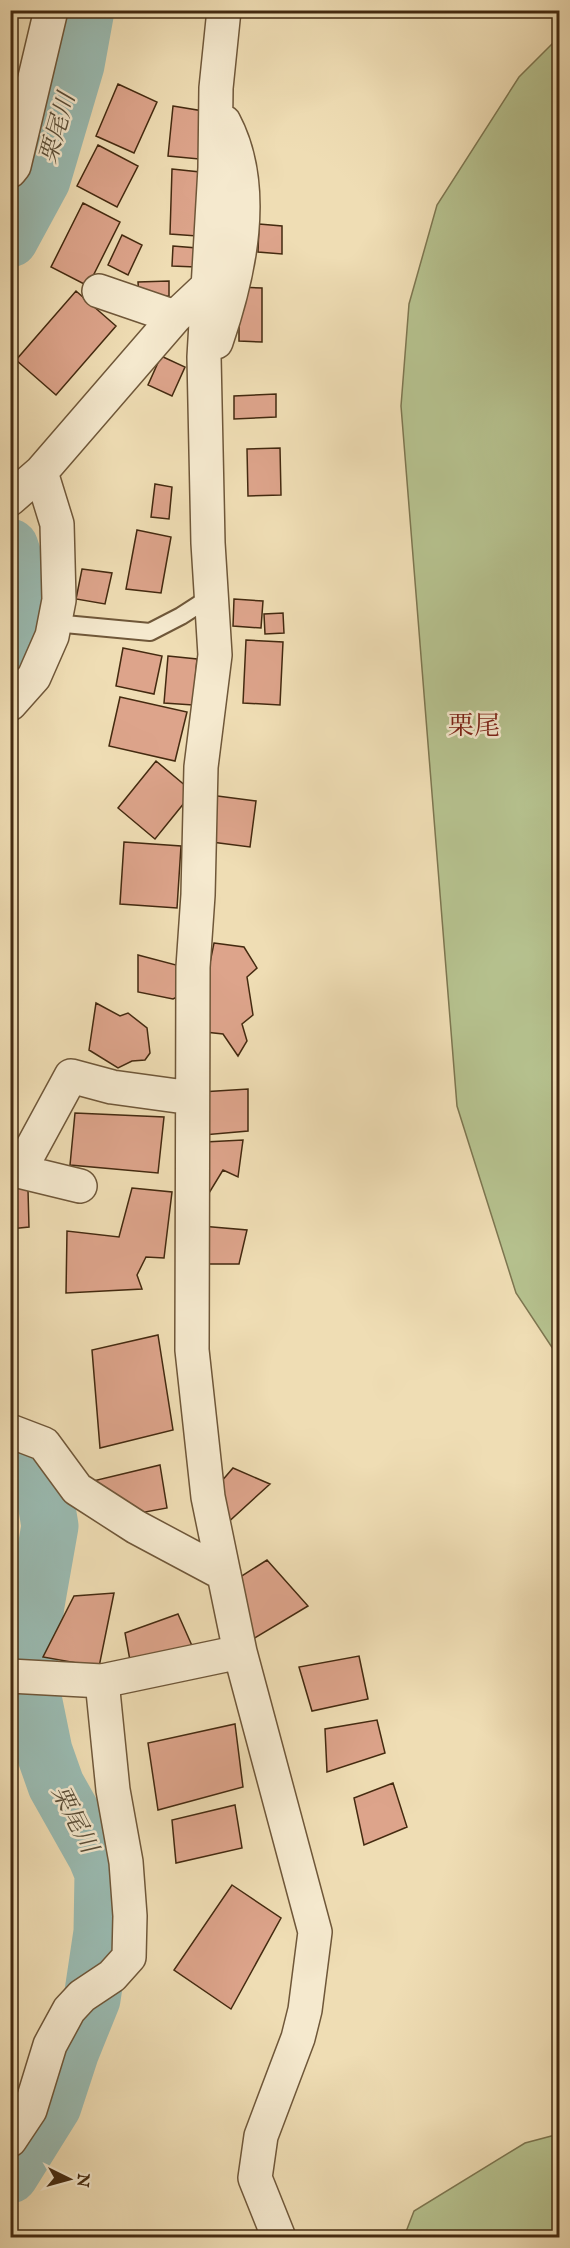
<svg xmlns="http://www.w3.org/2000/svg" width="570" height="2248" font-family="'IM FELL English','Noto Serif JP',serif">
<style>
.green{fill:#b6c28f;stroke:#7d7650;stroke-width:1.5}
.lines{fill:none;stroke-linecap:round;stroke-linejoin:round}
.river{stroke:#9abbb2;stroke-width:57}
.building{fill:#dda48b;stroke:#442a10;stroke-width:1.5}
.lane-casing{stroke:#6f5739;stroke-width:20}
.street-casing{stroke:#6f5739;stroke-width:36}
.lane{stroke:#f5e9ce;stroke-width:16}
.street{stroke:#f5e9ce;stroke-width:33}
.labels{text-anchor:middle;stroke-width:5;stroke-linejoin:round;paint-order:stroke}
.water-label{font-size:24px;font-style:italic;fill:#5a4e38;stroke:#f5e9ce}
.quarter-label{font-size:26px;fill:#7a1f14;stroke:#f5e9ce}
</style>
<rect width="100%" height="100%" fill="#efddb4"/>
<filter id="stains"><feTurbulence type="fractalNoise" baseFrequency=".00333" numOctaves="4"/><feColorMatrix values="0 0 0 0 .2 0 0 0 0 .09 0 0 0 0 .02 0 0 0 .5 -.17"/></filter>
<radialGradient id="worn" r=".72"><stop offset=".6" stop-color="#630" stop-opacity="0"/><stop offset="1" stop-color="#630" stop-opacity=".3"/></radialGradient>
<path class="green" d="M559,37V1358L516,1293L457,1106L401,406L409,304L437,205L519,77Z
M559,2134V2237H404L414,2211L525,2143Z"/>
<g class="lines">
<path class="river" d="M10,239L42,180L76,65L86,10
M10,547L24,589L21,631L10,652
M10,1463L30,1472L43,1485L50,1526L36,1605L29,1662L34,1702L44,1751L56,1785L96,1856L103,1873L102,1932L92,1999L71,2051L53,2106L10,2175"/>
</g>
<path class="building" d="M118,84L157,102L134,153L96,136Z
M173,106L203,111L199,159L168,156Z
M98,145L138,166L117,207L77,186Z
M172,169L200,172L197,236L170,234Z
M83,203L120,222L88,286L51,267Z
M259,224L282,226V254L258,252Z
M122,235L142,245L128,275L108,265Z
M173,246L197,248L196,267L172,266Z
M169,281V296L139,297L138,282Z
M239,287L262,288V342L239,341Z
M76,291L116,326L56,395L16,360Z
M161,356L185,367L172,396L148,385Z
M276,394V417L234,419V396Z
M280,448L281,495L248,496L247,449Z
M155,484L172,487L169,519L151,517Z
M137,530L171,537L161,593L126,589Z
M82,569L112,573L105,604L76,599Z
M234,599L263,601L261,628L233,626Z
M283,613L284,633L265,634L264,614Z
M246,640L283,642L280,705L243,703Z
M123,648L162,656L154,694L116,686Z
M168,656L197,659L193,705L164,703Z
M120,697L187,712L175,761L109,746Z
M156,761L193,792L155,839L118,808Z
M202,794L256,801L250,847L196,840Z
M124,842L181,846L177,908L120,904Z
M214,943L244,947L257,968L247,977L253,1015L242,1024L247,1041L238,1056L223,1034L196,1031Z
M138,955L180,966L187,992L173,999L138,992Z
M96,1003L120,1016L128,1013L147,1028L150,1053L145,1060L132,1061L118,1068L89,1050Z
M248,1089V1131L192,1136L201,1092Z
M75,1113L164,1117L158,1173L70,1165Z
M243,1140L238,1177L223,1170L203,1203L205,1142Z
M10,1183L28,1190L29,1227L10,1229Z
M132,1188L172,1192L164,1258L146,1257L137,1275L142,1289L66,1293L67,1231L119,1237Z
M201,1226L247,1230L239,1264H200Z
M158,1335L173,1430L100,1448L92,1350Z
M160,1465L167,1508L102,1520L93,1481Z
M233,1468L270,1484L224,1526L208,1497Z
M267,1560L308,1606L253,1639L226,1586Z
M114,1593L99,1667L43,1657L74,1596Z
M178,1614L193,1648L131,1666L125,1633Z
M359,1656L368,1699L312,1711L299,1667Z
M377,1720L385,1753L327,1772L325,1729Z
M235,1724L243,1787L158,1810L148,1743Z
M393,1783L407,1827L364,1845L354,1798Z
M235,1805L242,1848L176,1863L172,1820Z
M232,1885L281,1918L231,2009L174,1970Z"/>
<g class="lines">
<defs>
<path id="lane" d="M54,623L150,632L181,616L212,596"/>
<path id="street" d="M224,10L216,88L215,168L204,357L208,543L215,655L201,767L198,895L193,967L192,1350L208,1497L240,1652L315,1932L305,2010L298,2038L261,2136L255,2178L279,2238
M10,171L14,166L51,10
M99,291L175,317
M216,342C239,275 259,188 224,122
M10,499L41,472L175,317L208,286
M10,704L34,677L52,636L59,600L57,524L41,472
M10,1169L80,1186
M20,1170L71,1076L112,1087L192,1098
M10,1431L44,1444L77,1489L136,1527L224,1574
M10,1676L102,1681L240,1652
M10,2140L30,2110L50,2045L69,2010L82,1996L112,1976L129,1957L130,1916L126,1862L113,1790L102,1681"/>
</defs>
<use href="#lane" class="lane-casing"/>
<use href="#street" class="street-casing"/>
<use href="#lane" class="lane"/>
<use href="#street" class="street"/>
</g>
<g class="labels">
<g class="water-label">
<text transform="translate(57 128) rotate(-74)" y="8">栗尾川</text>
<text transform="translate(75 1819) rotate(63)" y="8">栗尾川</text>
</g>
<g class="quarter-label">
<text x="474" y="734">栗尾</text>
</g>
</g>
<rect width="570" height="2248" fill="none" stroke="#efddb4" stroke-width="36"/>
<rect x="12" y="12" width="546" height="2224" fill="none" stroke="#442a10" stroke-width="3"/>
<rect x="18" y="18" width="534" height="2212" fill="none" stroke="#442a10" stroke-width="1.5"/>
<g transform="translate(69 2179) rotate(95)" stroke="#f5e9ce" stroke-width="4.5" paint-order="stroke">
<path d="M0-4.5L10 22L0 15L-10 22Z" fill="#442a10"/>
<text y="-9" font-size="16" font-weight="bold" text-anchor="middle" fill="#442a10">N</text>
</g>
<rect width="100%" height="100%" filter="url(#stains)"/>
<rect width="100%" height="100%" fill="url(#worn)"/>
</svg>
